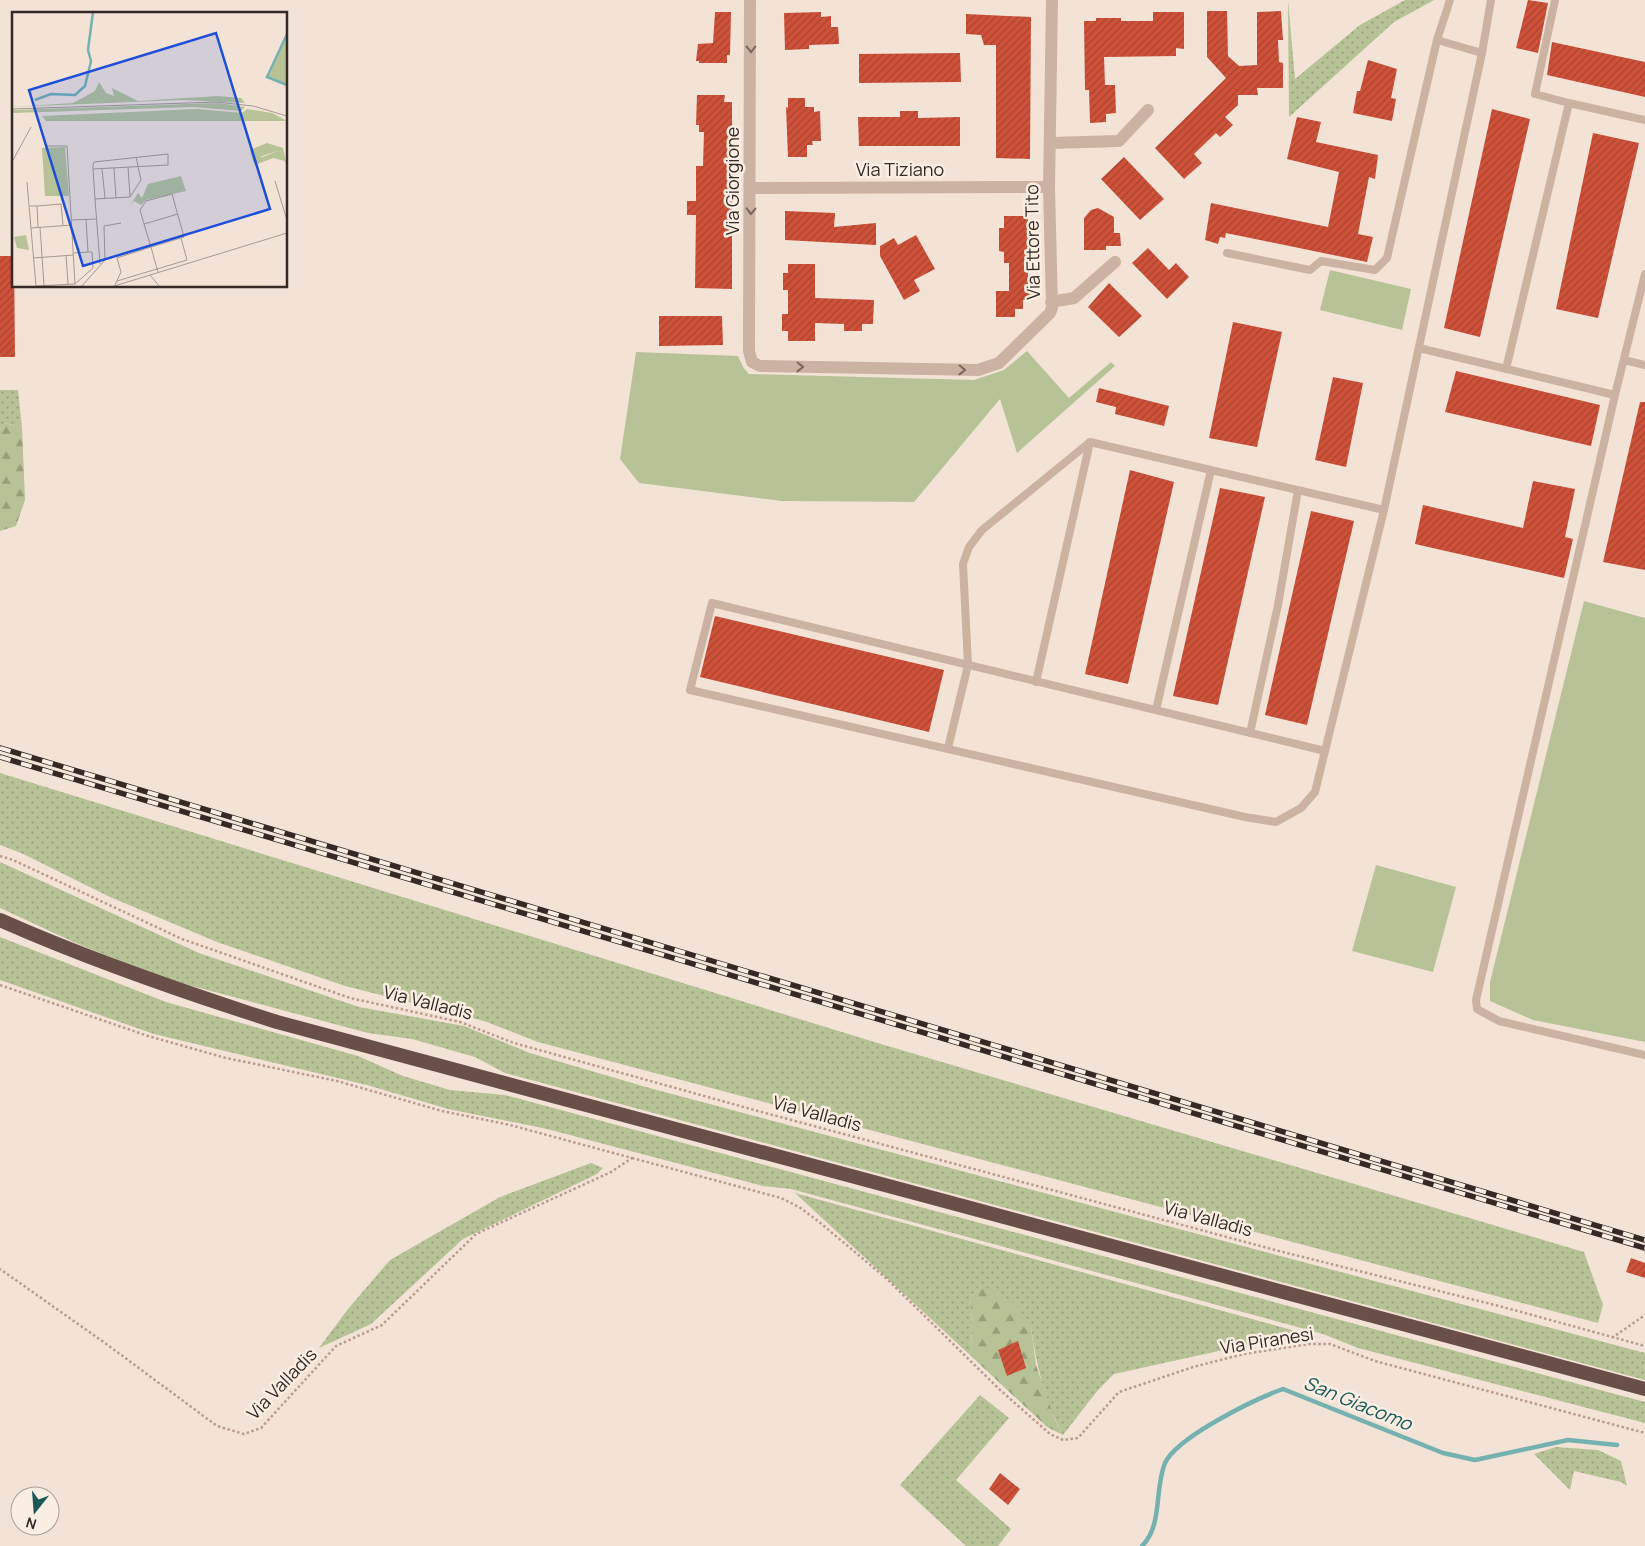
<svg xmlns="http://www.w3.org/2000/svg" width="1645" height="1546" font-family="Manrope,sans-serif">
<style>
.grass{fill:url(#grass-dots)}
.forest{fill:url(#forest-firs)}
.green{fill:#b7c296}
.lines{fill:none;stroke-linecap:round;stroke-linejoin:round}
.stream{stroke:#74b1af;stroke-width:4.5}
.building{fill:url(#building-hatch)}
.path{stroke:#b79b8c;stroke-width:2.5;stroke-dasharray:2.5 2.5;stroke-linecap:butt}
.service{stroke:#cbb2a2;stroke-width:8}
.minor{stroke:#cbb2a2;stroke-width:12}
.trunk{stroke:#685048;stroke-width:14}
.rail-casing{stroke:#352925;stroke-width:5.5}
.rail{stroke:#faeee3;stroke-width:4;stroke-dasharray:11;stroke-linecap:butt}
.oneway{stroke:#78675d}
.labels{text-anchor:middle;stroke-width:5;stroke-linejoin:round;paint-order:stroke}
.street-label{font-size:18px;fill:#352925;stroke:#faeee3}
.water-label{font-size:19px;font-style:italic;fill:#185958;stroke:#faeee3}
.inset-river{fill:none;stroke:#74b1af;stroke-width:2.5}
.inset-road{fill:none;stroke:#a79990;stroke-width:1}
.view{fill:#1d4ed8;fill-opacity:0.15;stroke:#1d4ed8;stroke-width:2.5}
.inset-edge{fill:none;stroke:#352925;stroke-width:2.5}
</style>
<defs>
<pattern id="grass-dots" width="8" height="8" patternUnits="userSpaceOnUse" patternTransform="scale(1.25)"><rect width="8" height="8" fill="#b7c296"/><path d="M2 2h.1M6 6h.1" fill="none" stroke="#969e7a" stroke-width="1.8" stroke-linecap="round"/></pattern>
<pattern id="forest-firs" width="22" height="20" patternUnits="userSpaceOnUse" patternTransform="scale(1.25)"><rect width="22" height="20" fill="#b7c296"/><path d="M5 1l3.5 6h-7zM16 11l3.5 6h-7z" fill="#969e7a"/></pattern>
<pattern id="building-hatch" width="6" height="6" patternUnits="userSpaceOnUse" patternTransform="scale(1.25)"><rect width="6" height="6" fill="#ce5139"/><path d="M-1 1l2-2M0 6l6-6M5 7l2-2" fill="none" stroke="#a84330"/></pattern>
</defs>
<rect width="100%" height="100%" fill="#f3e3d7"/>
<path class="grass" d="M1288,0L1295,79L1360,25L1405,0H1434L1394,22L1289,117Z
M0,390H18L22,428L6,423L0,429Z
M0,773L871,1041L1584,1252L1603,1305L1598,1323L538,1042L484,1021L345,986L217,942L110,897L21,853L0,845Z
M0,862L199,953L359,1007L464,1026L530,1053L646,1087L1645,1353V1380L505,1073L475,1057L412,1039L368,1033L162,978L78,944L0,908Z
M0,937L166,1002L358,1056L403,1076L450,1090L505,1095L1645,1402V1423L1358,1348L1323,1334L791,1189L763,1186L547,1129L448,1109L367,1085L154,1034L0,980Z
M591,1163L603,1168L597,1174L463,1239L371,1324L319,1348L348,1309L390,1260L500,1197Z
M795,1193L1317,1337L1264,1341L1114,1374L1098,1390L1063,1435C1045,1402 1036,1364 1031,1327L981,1285L970,1298L972,1323L971,1356Z
M980,1395L1009,1418L956,1480L1011,1529L998,1546H966L900,1485Z
M1556,1447L1598,1450L1621,1461L1627,1486L1621,1482L1574,1471L1570,1490L1534,1454Z"/>
<path class="forest" d="M6,423L22,428L25,500L16,526L0,531V429Z
M981,1285L1016,1304L1031,1327L1036,1365L1055,1420L1063,1435L1047,1427L971,1356L972,1323L970,1298Z"/>
<path class="green" d="M1330,270L1411,289L1402,330L1320,310Z
M1027,351L1069,398L1111,362L1115,366L1017,453L1000,399L914,502L782,501L639,483L620,459L636,352L738,356L743,367L749,374L974,380L1004,370Z
M1584,601L1645,618V1042L1533,1020L1490,1001V982Z
M1376,865L1456,887L1433,972L1352,951Z"/>
<g class="lines">
<path class="stream" d="M1142,1546C1163,1525 1154,1490 1165,1463C1177,1437 1255,1399 1283,1389L1443,1453L1475,1460L1568,1440L1617,1445"/>
</g>
<path class="building" d="M1528,0L1548,3L1538,53L1516,48Z
M1207,11H1227L1228,56L1239,66L1257,65V12L1281,11L1283,40H1278L1279,62L1283,63V88H1257L1258,95H1238V105L1225,117L1233,125L1220,137L1216,133L1194,154L1202,163L1184,179L1155,148L1226,78L1207,57Z
M715,12H731L730,55H727V63H699V61H696L698,44L713,43Z
M821,12V17L831,16V27H838L839,44L809,45V49L785,50L784,13Z
M1153,12H1184V49L1176,48V56L1104,57L1105,85H1115L1116,113L1106,114V122L1090,123L1089,90H1085L1084,21H1096V18H1121V21H1153Z
M966,14L1031,17L1030,159L996,158V45H984L981,35L966,34Z
M1552,42L1645,62V97L1547,75Z
M960,53L961,82L859,83V54Z
M1368,60L1397,69L1391,98L1396,99L1392,121L1353,113L1357,91H1360Z
M697,95H725L724,102H732V289L695,288L696,215H687V201H696V166H703L704,132H699V125H696Z
M788,98H805V107H814V112L820,111L821,141H812L813,145H807V157H788L786,107L788,108Z
M1492,109L1530,119L1480,337L1444,328Z
M900,111H918V118L960,117V146H859L858,117H900Z
M1297,117L1321,122L1316,142L1378,155L1375,179L1369,177L1358,234L1373,237L1367,262L1226,233L1225,238L1220,237L1218,244L1205,240L1211,203L1328,227L1339,172L1287,159Z
M1593,133L1639,143L1598,318L1556,309Z
M1124,157L1164,199L1140,220L1101,179Z
M1098,208L1114,217V233H1120L1121,246H1106V250H1084V218L1091,210Z
M785,211L835,213L834,227L876,223V245L785,240Z
M1004,216H1028V285H1031V300H1023V309H1015V317H996V291H1009V263H1004V252L999,251V228H1004Z
M916,235L935,269L914,280L920,291L904,300L880,256V246L894,238L898,245Z
M1148,248L1169,270L1176,263L1189,277L1167,299L1132,263Z
M0,256H14L15,357H0Z
M788,264H815V298L874,300L873,324H862V331H844V324L815,323V341H788V331H782V314H788V290H783V273H788Z
M1109,283L1142,316L1119,337L1088,307Z
M659,316H722L723,345L659,346Z
M1233,322L1282,332L1257,447L1209,438Z
M1456,371L1600,405L1591,446L1445,412Z
M1333,377L1363,383L1346,467L1315,460Z
M1099,388L1169,406L1164,426L1115,414L1116,407L1096,402Z
M1640,402H1645V570L1603,562Z
M1130,470L1174,482L1128,684L1085,674Z
M1533,481L1575,489L1565,537L1573,539L1564,578L1415,544L1423,505L1523,528Z
M1220,488L1265,497L1218,705L1173,696Z
M1311,511L1354,521L1307,725L1265,715Z
M715,616L944,670L929,732L700,677Z
M1631,1258L1645,1263V1278L1626,1272Z
M1018,1341L1026,1368L1007,1376L998,1350Z
M1000,1473L1020,1489L1008,1505L989,1489Z"/>
<g class="lines">
<path class="path" d="M0,856L13,860L182,939L350,998L460,1022L514,1043L758,1111L1279,1251L1503,1307L1645,1346
M0,985L148,1036L226,1058L337,1081L442,1111L510,1125L632,1158L611,1172L476,1234L382,1325L336,1346L261,1428L244,1434L217,1426L105,1343L0,1269
M632,1158L781,1198L799,1207L818,1221L887,1279L999,1389L1050,1434L1063,1440L1078,1438L1119,1392L1193,1367L1244,1354L1309,1344H1330L1375,1361L1645,1433
M1612,1338L1645,1315"/>
<path class="service" d="M1555,0L1535,94L1569,103
M1437,40L1482,53
M1227,253L1310,270L1321,261L1375,270L1387,258L1437,40L1450,0
M1645,274L1615,395L1476,1000L1477,1009L1499,1021L1645,1055
M1419,348L1615,395
M1624,360L1645,365
M1506,369L1569,103L1645,120
M1036,682L1090,442
M1156,710L1211,470
M1250,733L1278,605L1298,490
M948,748L968,665L963,564L969,547L982,530L1090,442L1384,510
M1325,751L712,603L690,690L1245,817L1276,822L1301,808L1315,792L1325,751L1384,510L1482,53L1491,0"/>
<path class="minor" d="M750,0L749,351L752,362L760,366L978,370L999,363L1050,313L1052,308L1049,187L1052,0
M1050,143L1119,141L1148,110
M751,188L1049,187
M1051,302L1074,298L1115,262"/>
<path class="trunk" d="M0,920C90,960 183,992 277,1022L1645,1389"/>
<defs>
<path id="rail" d="M0,748L1645,1240
M0,757L1645,1248"/>
</defs>
<use href="#rail" class="rail-casing"/>
<use href="#rail" class="rail"/>
</g>
<defs><path id="oneway-chevron" d="M-2-3.5L2.5 0L-2 3.5" fill="none" stroke-width="1.6" stroke-linecap="round" stroke-linejoin="round" transform="scale(1.25)"/></defs>
<g class="oneway">
<use href="#oneway-chevron" transform="translate(751 49) rotate(90)"/>
<use href="#oneway-chevron" transform="translate(751 211) rotate(91)"/>
<use href="#oneway-chevron" transform="translate(800 367) rotate(1)"/>
<use href="#oneway-chevron" transform="translate(962 370) rotate(1)"/>
</g>
<g class="labels">
<g class="street-label">
<text x="900" y="176">Via Tiziano</text>
<text transform="translate(733 181) rotate(-90)" y="6">Via Giorgione</text>
<text transform="translate(1033 242) rotate(-91)" y="6">Via Ettore Tito</text>
<text transform="translate(428 1003) rotate(14)" y="6">Via Valladis</text>
<text transform="translate(817 1114) rotate(15)" y="6">Via Valladis</text>
<text transform="translate(1208 1219) rotate(15)" y="6">Via Valladis</text>
<text transform="translate(1267 1341) rotate(-9)" y="6">Via Piranesi</text>
<text transform="translate(282 1384) rotate(-46)" y="6">Via Valladis</text>
</g>
<g class="water-label">
<text transform="translate(1358 1403) rotate(22)" y="7">San Giacomo</text>
</g>
</g>
<g transform="translate(12 12)">
<rect width="275" height="275" fill="#f3e3d7"/>
<path d="M275,23V72L256,66ZM87,70L94,81L102,84L100,76L126,89L205,84L229,86L233,91L169,88L0,95L61,91L83,79ZM206,91L233,95L229,99L182,95L0,101V98ZM185,97L230,101L235,97L260,101L275,109H34L30,104ZM268,138L273,149L261,146L243,153L241,149ZM14,223L17,238L5,236L2,225Z" fill="#b7c296"/>
<path d="M255,131L271,136L275,155L268,138L250,144L246,150L241,149L238,138Z" fill="#b7c296"/>
<path d="M53,135L57,184H33L30,136ZM169,164L174,179L134,188L129,193L122,189L118,194L126,181L130,186L136,172Z" fill="#b7c296"/>
<path class="inset-river" d="M275,22L255,65L275,73M23,88L39,82L63,83L73,74L79,49L76,38L81,0"/>
<path class="inset-road" d="M0,97L204,90L241,94L275,104M33,134H55L63,272M0,150L19,115M116,155L118,184M102,156L104,186M81,157L156,153V142L82,150L81,153V157L83,187L88,252M90,157L93,186M263,169L275,208M15,170L24,274L63,272L81,256L80,240H76M83,187L118,185L129,168L124,145M18,194H25L26,215M25,194L49,192L51,213M60,208L84,207M132,212L166,202M28,215L32,273M19,216L60,213M62,241L76,240L74,207M54,243L56,272M21,246L62,243M138,263L148,275M105,269L175,248L169,226M103,273L109,260L105,246L139,235L169,226L172,225L160,182L134,189L128,198L132,212L139,235L145,257L146,260M69,275L93,248L92,214L109,211M99,275L275,221"/>
<path class="view" d="M204,21L258,197L71,254L17,78Z"/>
<rect width="275" height="275" class="inset-edge"/>
</g>
<g transform="translate(35 1511) rotate(197)"><circle r="24" fill="#faeee3" stroke="#ab9f97"/>
<path d="M0-4L9 19L0 12L-9 19Z" fill="#185958"/>
<text y="-8" font-size="14" font-weight="bold" text-anchor="middle" fill="#352925">N</text>
</g>
</svg>
